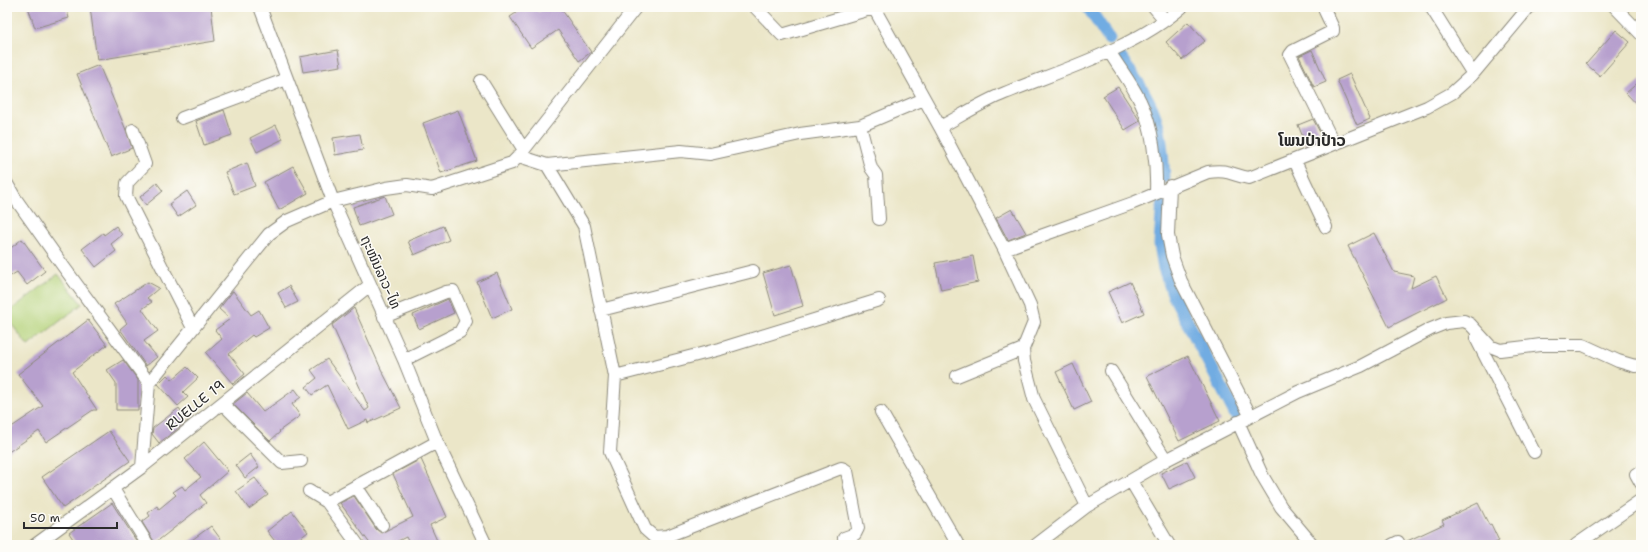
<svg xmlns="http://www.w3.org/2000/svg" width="1648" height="552" font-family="'Shantell Sans','Noto Sans Lao',sans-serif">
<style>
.green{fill:#b3d178;stroke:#6f7e52}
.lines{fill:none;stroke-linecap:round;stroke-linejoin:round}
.canal{stroke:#71ace2;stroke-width:13}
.building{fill:#b7a0ce}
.minor-casing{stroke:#8b887a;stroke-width:14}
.minor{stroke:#fff;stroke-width:12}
.labels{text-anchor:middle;stroke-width:3;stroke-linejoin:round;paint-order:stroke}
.street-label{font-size:14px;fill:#2b2b2b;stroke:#fdfcf7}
.quarter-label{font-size:16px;font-weight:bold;fill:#2b2b2b;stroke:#fdfcf7}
</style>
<rect width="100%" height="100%" fill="#fdfcf7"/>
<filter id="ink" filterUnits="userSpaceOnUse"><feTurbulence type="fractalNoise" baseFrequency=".025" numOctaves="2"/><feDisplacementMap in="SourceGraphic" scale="8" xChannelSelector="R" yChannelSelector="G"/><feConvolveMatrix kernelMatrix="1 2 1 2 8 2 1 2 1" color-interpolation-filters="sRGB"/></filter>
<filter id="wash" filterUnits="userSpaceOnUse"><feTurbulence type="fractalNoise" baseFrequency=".012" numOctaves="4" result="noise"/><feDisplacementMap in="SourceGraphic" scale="16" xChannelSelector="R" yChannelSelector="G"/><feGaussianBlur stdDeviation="0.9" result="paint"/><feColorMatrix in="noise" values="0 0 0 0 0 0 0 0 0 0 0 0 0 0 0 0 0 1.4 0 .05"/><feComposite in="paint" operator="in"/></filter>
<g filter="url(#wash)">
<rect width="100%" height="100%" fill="#ebe6c8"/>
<path class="green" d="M58,274L82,304L28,346L7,318V313Z"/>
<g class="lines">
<path class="canal" d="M1088,7L1109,39
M1119,56C1132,74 1147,94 1154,114C1162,134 1162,156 1164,177
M1163,200L1160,244L1164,268L1174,296L1237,417"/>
</g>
<g id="blocks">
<path class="building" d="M28,7H66L69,18L35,28Z
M90,7H211L215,41L97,60Z
M525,7H535L538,12L546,7H560L591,52L579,61L558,30L531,48L510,17Z
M1188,22L1205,41L1182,60L1166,42Z
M1616,30L1630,42L1600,76L1586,64Z
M338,50L341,66L303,72L300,57Z
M1312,50L1326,82L1314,87L1299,56Z
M99,65L126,130L132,148L111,157L77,74Z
M1350,74L1370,119L1357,125L1337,80Z
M1641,80V109L1626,93Z
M1118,87L1140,121L1125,130L1103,96Z
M224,110L232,135L204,145L196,121Z
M458,110L477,161L441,173L423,123Z
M1313,119L1324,140L1307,147L1298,125Z
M276,125L283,139L257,152L250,138Z
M360,134L363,150L335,155L333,138Z
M247,163L255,186L234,194L225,172Z
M293,166L308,193L279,210L264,182Z
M157,183L163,191L146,205L140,197Z
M187,191L196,205L178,217L169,204Z
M385,196L392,214L359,226L353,207Z
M1012,209L1026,233L1008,240L996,218Z
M116,226L122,235L111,244L116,251L96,267L82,249L103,233L104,235Z
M443,226L449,240L414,255L408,241Z
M1374,233L1394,272L1414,276L1411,288L1436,276L1447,298L1389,327L1348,246Z
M22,239L45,271L27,285L17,272L7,278V251Z
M973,256L978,282L941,290L935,263Z
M791,265L803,306L775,315L763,273Z
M497,273L512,309L492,318L477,282Z
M148,282L159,288L147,298L152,302L142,309L158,331L144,341L157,357L146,366L120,329L127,323L114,304Z
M1130,282L1144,313L1122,323L1108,292Z
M289,286L298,302L286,308L278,293Z
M233,291L251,315L259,310L269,328L254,337L252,335L229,354L245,374L233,384L206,353L222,339L215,330L230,319L219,309Z
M448,299L454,313L419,329L413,315Z
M354,308L381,369L401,408L368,423L367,420L348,429L327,385L312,395L306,387L317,378L311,370L327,359L365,411L369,408L332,325Z
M88,320L107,345L72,372L97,410H93L46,442L39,431L7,453V430L43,406L18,374Z
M1188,356L1220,421L1179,441L1147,376Z
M123,360L138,380V410H116V383L107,370Z
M1073,364L1091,402L1074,410L1056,372Z
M187,367L198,378L183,392L188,397L178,406L158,384L167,375L172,380Z
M295,389L301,397L292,404L300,416L279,431L280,432L270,441L233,404L247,393L263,412Z
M179,408L188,421L159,443L152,434L153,428Z
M109,431L130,461L63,508L42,477Z
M204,442L228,471L200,495L206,503L155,543L142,522L150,516L148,513L157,506L159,509L176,495L173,492L182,486L185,490L201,477L185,459Z
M250,454L259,467L245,478L236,465Z
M421,459L447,517L430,525L439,545H410L406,537L390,545H371L340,503L354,496L376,529L381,533L413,517L393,474Z
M1187,461L1195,477L1169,489L1161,473Z
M255,478L268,495L249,509L236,491Z
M112,503L139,545H77L69,533Z
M1478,503L1489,525L1491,524L1499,541L1491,545H1405V542L1444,524L1442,520Z
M292,511L308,532L291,545H278L267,531Z
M211,526L225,545H185Z"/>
</g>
</g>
<g filter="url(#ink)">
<use href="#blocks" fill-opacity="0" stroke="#8b887a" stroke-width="1"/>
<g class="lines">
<defs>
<path id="minor" d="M260,7L333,201L404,360L437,442L486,545
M755,7L782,35L877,7
M1154,7L1165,20
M1431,7L1473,74
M1615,7L1641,34
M874,8L940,127L1004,249L1030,305L1034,322L1023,349L1024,361L1034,399L1087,506
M1325,11L1333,28V31L1293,51L1290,55L1334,144
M1109,51C1119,68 1132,84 1140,101C1153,127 1157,164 1156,192
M481,81L524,150
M182,118L287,79
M860,126L871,168L876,175L879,219
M940,127C961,116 982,102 1005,93C1062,70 1135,48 1182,7
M133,130L145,164L127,183L126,196L193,328
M519,156L547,165L681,151L710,154L800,134L860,126L924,99
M1295,161L1326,227
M547,165L584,226L615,376L610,452L645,529L654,537L667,536L841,468L844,469L847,471L858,528L855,534L844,538L847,545
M7,184L15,198L63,266L149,383
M1170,186L1168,235L1172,256L1181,281L1250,415
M1004,249L1133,203L1208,172C1229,169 1231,175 1249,178L1427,107L1452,93L1473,74L1529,7
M601,310L753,271
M384,317L446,292L453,291L466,321L460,332L404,360
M1476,338L1534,452
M1111,371L1166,460
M615,376L720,349L879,300
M957,376L1023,349
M222,403L282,463L301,461
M881,412L958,545
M1238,422L1262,475L1281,507L1313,545
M142,467L149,383L269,234L287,221L333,201L386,188L407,185L432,189L512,163L519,156L636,7
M1636,474L1641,483
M1131,481L1169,545
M356,486L382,525
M113,489L148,545
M309,491L327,502L358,545
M327,502L437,442
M35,545L142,467L370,285
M1036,545L1087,506L1166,460L1298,392L1361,366L1431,329L1446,323L1464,321L1470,324L1490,346L1500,350L1541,345H1583L1618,361L1635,366L1641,365
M1392,545L1398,542
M1576,545L1641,500"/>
</defs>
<use href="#minor" class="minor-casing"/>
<use href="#minor" class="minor"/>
</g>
</g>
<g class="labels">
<g class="street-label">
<text transform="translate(381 272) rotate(66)" y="5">ຖະໜົນລາວ-ໄທ</text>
<text transform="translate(195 405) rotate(-39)" y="5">RUELLE 19</text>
</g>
<g class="quarter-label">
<text x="1312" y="146">ໂພນປ່າປ້າວ</text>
</g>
</g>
<rect width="1648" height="552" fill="none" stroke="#fdfcf7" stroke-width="24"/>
<path d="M24 522v6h93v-6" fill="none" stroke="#2b2b2b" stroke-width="2"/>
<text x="30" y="522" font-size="12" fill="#2b2b2b" stroke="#fdfcf7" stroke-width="3" paint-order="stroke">50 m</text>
</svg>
